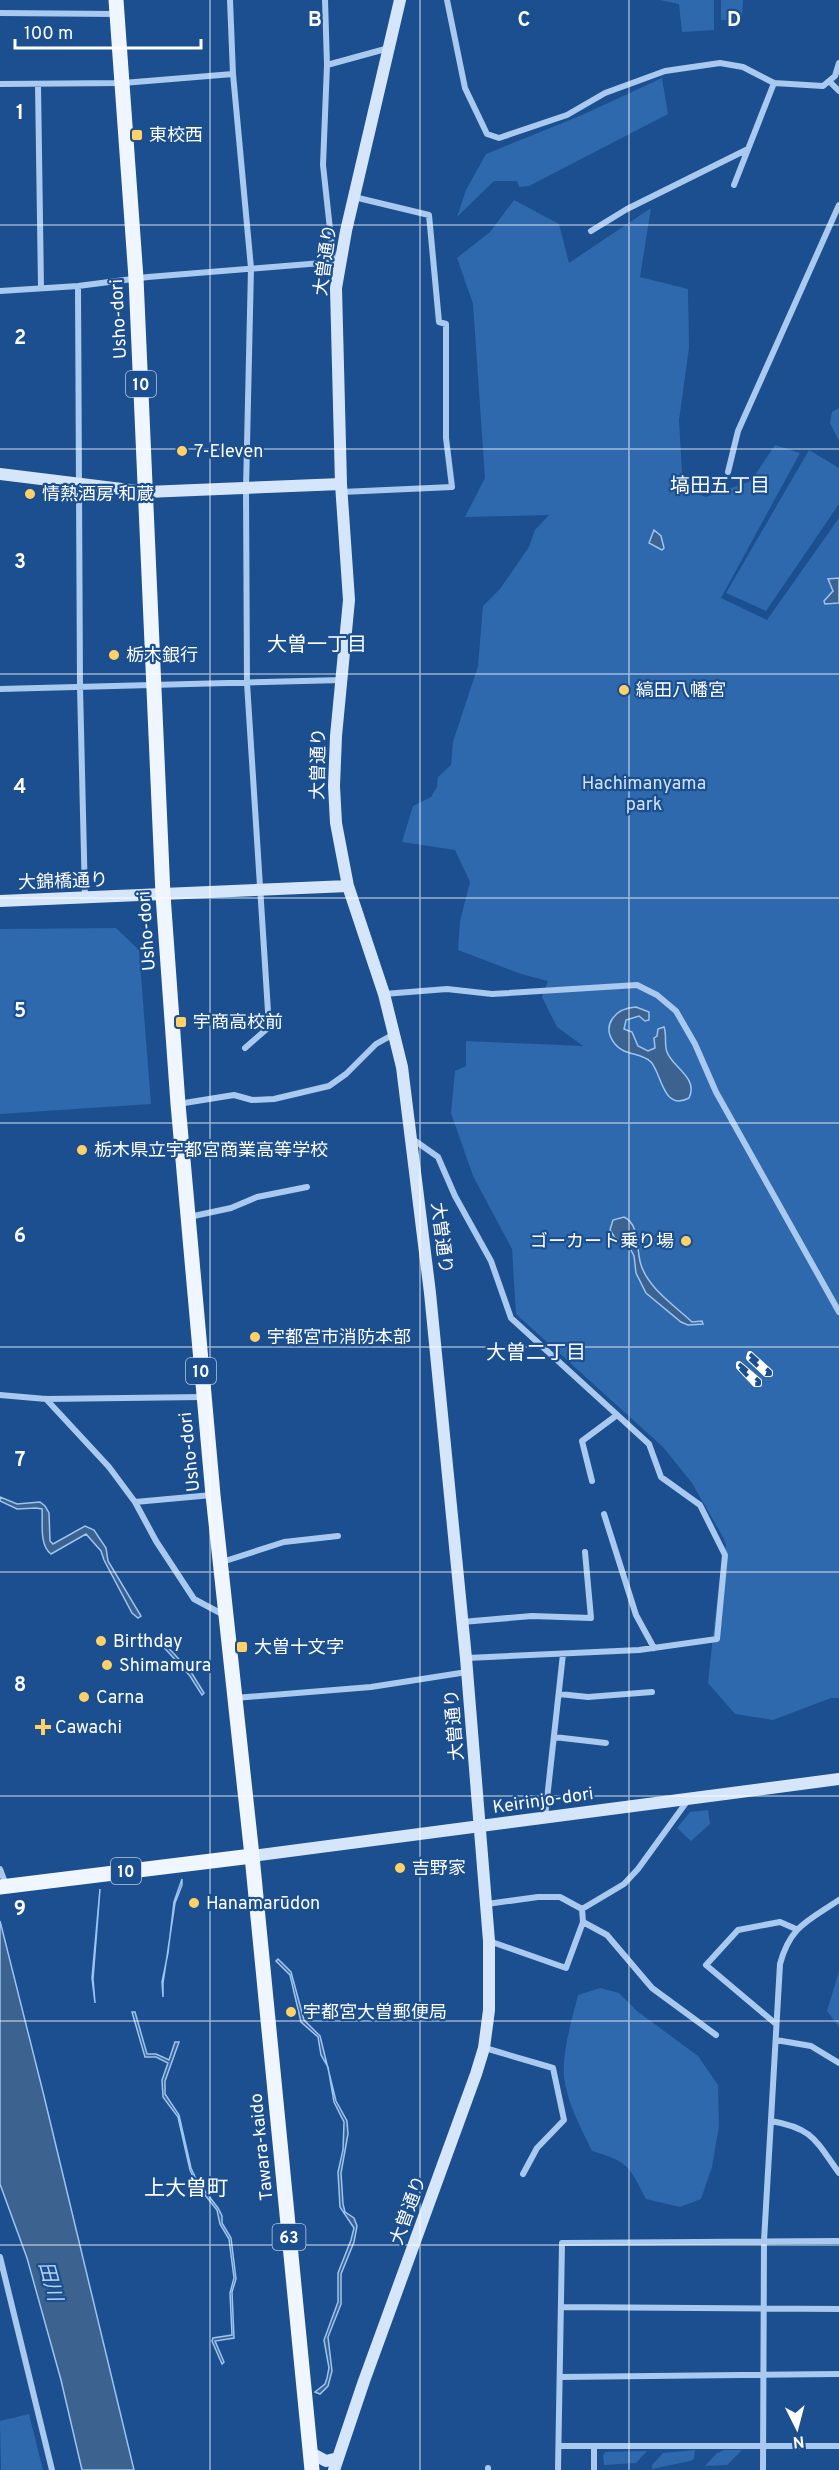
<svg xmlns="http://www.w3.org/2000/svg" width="839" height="2470" font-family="Overpass,'Noto Sans JP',sans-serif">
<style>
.green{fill:#2e69ad}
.water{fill:#3c6290;stroke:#9cc4f0;stroke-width:1.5}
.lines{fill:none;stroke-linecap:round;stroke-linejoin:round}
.street{stroke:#a9c9ee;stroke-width:6}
.secondary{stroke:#d6e6fa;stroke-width:12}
.primary{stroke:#f0f6ff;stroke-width:15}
.rail-casing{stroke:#fff;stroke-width:6}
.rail{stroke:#1b4f8f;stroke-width:4;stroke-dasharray:11;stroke-linecap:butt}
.grid{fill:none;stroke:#fff;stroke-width:1.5;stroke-opacity:0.55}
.poi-dot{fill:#ffd166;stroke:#1b4f8f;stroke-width:2}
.labels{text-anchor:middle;stroke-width:4.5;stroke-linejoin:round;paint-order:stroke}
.shield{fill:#1b4f8f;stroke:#bbcadd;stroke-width:1.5}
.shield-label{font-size:16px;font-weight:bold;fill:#fff}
.poi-label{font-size:18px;fill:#fff;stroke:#1b4f8f;text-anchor:start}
.street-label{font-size:18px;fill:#fff;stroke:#1b4f8f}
.park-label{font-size:18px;fill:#cfe3fa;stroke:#1b4f8f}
.neighbourhood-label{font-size:20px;fill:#fff;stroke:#1b4f8f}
.water-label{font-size:20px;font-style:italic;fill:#b5d3f5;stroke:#1b4f8f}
.quarter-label{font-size:21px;fill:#fff;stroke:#1b4f8f}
.grid-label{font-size:20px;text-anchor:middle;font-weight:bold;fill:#fff;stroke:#1b4f8f;stroke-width:4.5;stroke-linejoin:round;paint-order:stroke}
</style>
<rect width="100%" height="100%" fill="#1b4f8f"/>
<path class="green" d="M660,0H714V30L682,32L679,4Z
M721,0H743L742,20H721Z
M662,78L668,114L529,186L519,187L517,181H494L457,217L466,190L486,154L582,115Z
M514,200L559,224L569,263L651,208L640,277L688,289L689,348L679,420L683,489L706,497L751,481L775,445L800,453L721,598L767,620L839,518V1698H831L773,1720L735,1714L708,1683L719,1582L726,1545L724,1539L692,1483L663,1447L516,1314L512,1249L473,1176L451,1113L455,1071L466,1066V1041L583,1046L557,1027L542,997L548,981L521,974L458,950L460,921L470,882L455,850L402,842L413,806L431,797L437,787L438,777L451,765L453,742L478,666L483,606L500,589L529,547L535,530L549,515L465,517L485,478L473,304L457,258L490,232Z
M839,408V441L830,423L832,412Z
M809,450L839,468V504L766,611L726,593Z
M116,928L139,950L151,1104L0,1114V929Z
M708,1810L710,1824L691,1841L677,1828L690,1812Z
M839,1971V2027L827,2011Z
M600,1988L619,1993L637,2011L698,2056L718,2085L719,2126L712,2167L701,2199L680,2207L646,2199C629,2166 629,2162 592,2151C581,2128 567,2103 564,2077C562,2052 572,2019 578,1995Z
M29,2414L43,2470H1L0,2421Z
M695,2450L694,2459L690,2461L652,2469V2465L663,2453Z
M724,2450H742L727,2465L705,2466L717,2453Z
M647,2451L636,2463L604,2465L603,2455L606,2452Z"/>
<path class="water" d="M654,530L661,536L664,548L662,550L649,543Z
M839,578V603L825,604L824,601L833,591L828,579Z
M636,1007L649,1012V1020L645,1021L639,1016L626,1020L624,1029L632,1032L638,1046L648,1051L655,1048L654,1038L657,1036L658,1029L664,1027C667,1035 664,1044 667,1052C672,1067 699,1078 689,1098C663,1112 662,1074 651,1062C641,1052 624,1056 615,1044C600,1025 616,1008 636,1007Z
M624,1217C640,1224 636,1250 641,1265C649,1289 674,1305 692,1322L702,1321L703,1324L688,1325L681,1322L646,1293L636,1273L634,1256L628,1244L615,1238L610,1230L613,1220Z
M0,1497L17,1504L40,1502L45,1506L49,1513L50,1541L53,1544L85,1526L94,1530L106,1548L108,1561L141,1616L138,1618L132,1613L104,1560L101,1551L86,1534L51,1554C39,1545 43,1523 42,1509L36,1508L17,1509L0,1501Z
M161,1640L191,1672L204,1693L202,1695L190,1676L159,1642Z
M182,1879V1885L175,1903L163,1983V1997L162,1982L168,1953L174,1902Z
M100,1889L93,1979L95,2003L92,1978Z
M0,1921L43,2092L134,2470H82L61,2380L27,2258L0,2184Z
M278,1959L291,1972L304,2020L320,2036L336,2101L347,2121L348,2134L341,2173L343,2204L345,2212L354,2218L357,2226L354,2242L341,2274V2304L328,2337L332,2371L328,2386L320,2394L315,2392L325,2384L327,2378L329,2368L324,2340L338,2302V2273L351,2240L354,2228L340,2207L338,2172L343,2150L344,2122L334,2102L328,2067L321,2055L318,2037L301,2022L290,1975L276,1961Z
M132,2012H135L147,2054H156L169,2060L175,2042H179L165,2081V2094L179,2115L191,2168L197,2181L218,2208L222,2216V2223L231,2238L236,2279L232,2292L234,2338L215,2341L224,2362L222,2364L212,2341L213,2338L232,2335L230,2293L234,2278L229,2239L220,2224L217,2210L197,2185L190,2170L178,2117L163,2097L162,2080L168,2063L156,2057H145Z"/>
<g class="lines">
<path class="street" d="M230,0L233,74L251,268L246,489L247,683L269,1027L245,1048
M325,0L327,65L323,165L334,266
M447,0L465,88L487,134L499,138L567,115L605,93L665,71L720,63L743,67L774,83
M0,13L116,14
M327,65L389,48
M829,81L839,91
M0,84L123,83L233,74
M38,84L41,288
M734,185L774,83L823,86L835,76L839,63
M591,231L627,209L748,149
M78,286L80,687L85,898
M0,291L78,286L148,277L334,262
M728,472L738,431L839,205
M342,492L452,487L446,438V324L439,322L429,215L354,197
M0,689L342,680
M384,994L447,989L492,994L637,985L657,995L676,1011L695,1044L716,1092L839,1312
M178,1104L234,1095L252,1100L274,1099L329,1086L346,1074L376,1044L394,1034
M411,1138L438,1157L455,1196L491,1261L511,1318L649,1444L661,1477L700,1505L725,1555L717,1639L639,1650L467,1658
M189,1217L231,1208L257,1197L307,1187
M0,1395L46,1399L203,1397
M46,1399L109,1467L135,1502L156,1541L194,1599L224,1615
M592,1481L582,1441L617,1415
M135,1502L212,1495
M604,1514L636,1615L654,1648
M222,1562L284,1542L338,1536
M462,1622L532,1616L591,1618L585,1552
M559,1694L588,1697L652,1692
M235,1698L371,1687L467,1672
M554,1737L606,1743
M545,1817L563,1654
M0,1869L6,1885
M487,1904L538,1897H560L582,1909L624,1884L638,1869L688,1800
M582,1909L583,1922L607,1935L652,1988L716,2035
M489,1941L566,1968L583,1922
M776,2024L706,1965L738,1930L780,1922L796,1929
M776,2040L811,2046L839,2063
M485,2048L553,2068L564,2120L537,2148L523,2174
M771,2121C813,2128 816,2141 839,2173
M0,2257L52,2470
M561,2307L839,2309
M560,2377L839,2374
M559,2446H839
M488,2468V2470
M558,2470L562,2243L839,2241
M594,2470V2446
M763,2470L764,2241L780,1964C790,1926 808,1921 839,1900"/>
<path class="secondary" d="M0,474L146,492L341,484
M0,901L348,886
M252,1856L839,1779
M311,2453L326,2461L338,2458
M334,2470L364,2381L476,2074L484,2048L489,2010V1941L466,1658L430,1293L402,1067L384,994L348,886L336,823L334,786L336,736L349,600L341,484L336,288L346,231L400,0"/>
<path class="primary" d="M116,0L136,278L163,895L178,1104L213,1495L252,1856L312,2470
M0,1887L252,1856"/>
<defs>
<path id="rail" d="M750,1354L770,1372V1374H766L749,1358Z
M739,1364L759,1381V1384H755L739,1367Z"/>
</defs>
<use href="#rail" class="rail-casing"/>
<use href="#rail" class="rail"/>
</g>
<path class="grid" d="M210,0V2470M420,0V2470M629,0V2470M0,225H839M0,449H839M0,674H839M0,898H839M0,1123H839M0,1347H839M0,1572H839M0,1796H839M0,2021H839M0,2245H839"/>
<g class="poi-dot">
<rect x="131" y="129" width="12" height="12" rx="3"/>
<circle cx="182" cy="451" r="6"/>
<circle cx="30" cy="494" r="6"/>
<circle cx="114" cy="655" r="6"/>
<circle cx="624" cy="690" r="6"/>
<rect x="175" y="1016" width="12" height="12" rx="3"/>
<circle cx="82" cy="1150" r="6"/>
<circle cx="686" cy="1241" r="6"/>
<circle cx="255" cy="1337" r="6"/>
<circle cx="101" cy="1641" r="6"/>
<rect x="236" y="1641" width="12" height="12" rx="3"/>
<circle cx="107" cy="1665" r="6"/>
<circle cx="84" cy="1697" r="6"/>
<path d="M40 1718h6v6h6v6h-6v6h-6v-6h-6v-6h6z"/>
<circle cx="400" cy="1868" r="6"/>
<circle cx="194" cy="1903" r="6"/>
<circle cx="291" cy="2012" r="6"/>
</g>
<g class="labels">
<g class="shield">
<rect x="126" y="371" width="30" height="26" rx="4.5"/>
<rect x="186" y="1358" width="30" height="26" rx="4.5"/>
<rect x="111" y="1858" width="30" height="26" rx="4.5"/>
<rect x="272.5" y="2224" width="33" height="26" rx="4.5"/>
</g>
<g class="shield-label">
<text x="141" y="390">10</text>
<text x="201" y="1377">10</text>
<text x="126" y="1877">10</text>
<text x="289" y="2243">63</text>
</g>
<g class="poi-label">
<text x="149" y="141">東校西</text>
<text x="194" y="457">7-Eleven</text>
<text x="42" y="500">情熱酒房 和蔵</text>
<text x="126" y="661">栃木銀行</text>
<text x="636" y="696">縞田八幡宮</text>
<text x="193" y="1028">宇商高校前</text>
<text x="94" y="1156">栃木県立宇都宮商業高等学校</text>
<text x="674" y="1247" text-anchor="end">ゴーカート乗り場</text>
<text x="267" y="1343">宇都宮市消防本部</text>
<text x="113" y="1647">Birthday</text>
<text x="254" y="1653">大曽十文字</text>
<text x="119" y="1671">Shimamura</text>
<text x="96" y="1703">Carna</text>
<text x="55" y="1733">Cawachi</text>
<text x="412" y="1874">吉野家</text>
<text x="206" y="1909">Hanamarūdon</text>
<text x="303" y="2018">宇都宮大曽郵便局</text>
</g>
<g class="street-label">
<text transform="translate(325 260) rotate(-82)" y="6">大曽通り</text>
<text transform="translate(118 319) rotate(-93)" y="6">Usho-dori</text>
<text transform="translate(318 764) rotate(-89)" y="6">大曽通り</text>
<text transform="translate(63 881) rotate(-2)" y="6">大錦橋通り</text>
<text transform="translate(146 931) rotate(-94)" y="6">Usho-dori</text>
<text transform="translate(442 1238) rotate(83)" y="6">大曽通り</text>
<text transform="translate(189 1452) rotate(-96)" y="6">Usho-dori</text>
<text transform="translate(454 1725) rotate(-95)" y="6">大曽通り</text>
<text transform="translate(543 1800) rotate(-8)" y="6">Keirinjo-dori</text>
<text transform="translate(261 2147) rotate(-96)" y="6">Tawara-kaido</text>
<text transform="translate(408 2210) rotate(-70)" y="6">大曽通り</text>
</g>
<g class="park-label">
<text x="644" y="789">Hachimanyama<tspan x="644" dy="21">park</tspan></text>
</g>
<g class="neighbourhood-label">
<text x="720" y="492">塙田五丁目</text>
<text x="317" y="651">大曽一丁目</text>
<text x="536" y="1359">大曽二丁目</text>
</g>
<g class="water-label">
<text transform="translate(51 2281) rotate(75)" y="7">田川</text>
</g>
<g class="quarter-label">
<text x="186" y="2195">上大曽町</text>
</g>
</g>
<g class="grid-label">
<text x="315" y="26">B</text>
<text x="524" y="26">C</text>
<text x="734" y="26">D</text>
<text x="20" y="119">1</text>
<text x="20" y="344">2</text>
<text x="20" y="568">3</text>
<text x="20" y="793">4</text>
<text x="20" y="1017">5</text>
<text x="20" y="1242">6</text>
<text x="20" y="1466">7</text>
<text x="20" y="1691">8</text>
<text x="20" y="1915">9</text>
</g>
<g transform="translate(797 2428) rotate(174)" stroke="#1b4f8f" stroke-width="4.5" paint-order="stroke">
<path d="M0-4.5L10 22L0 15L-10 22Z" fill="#ffffff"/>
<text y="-9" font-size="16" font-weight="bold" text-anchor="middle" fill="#ffffff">N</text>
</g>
<path d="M15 39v9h186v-9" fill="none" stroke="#ffffff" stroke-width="3"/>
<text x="24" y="39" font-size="18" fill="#ffffff" stroke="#1b4f8f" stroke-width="4.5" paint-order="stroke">100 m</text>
</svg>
